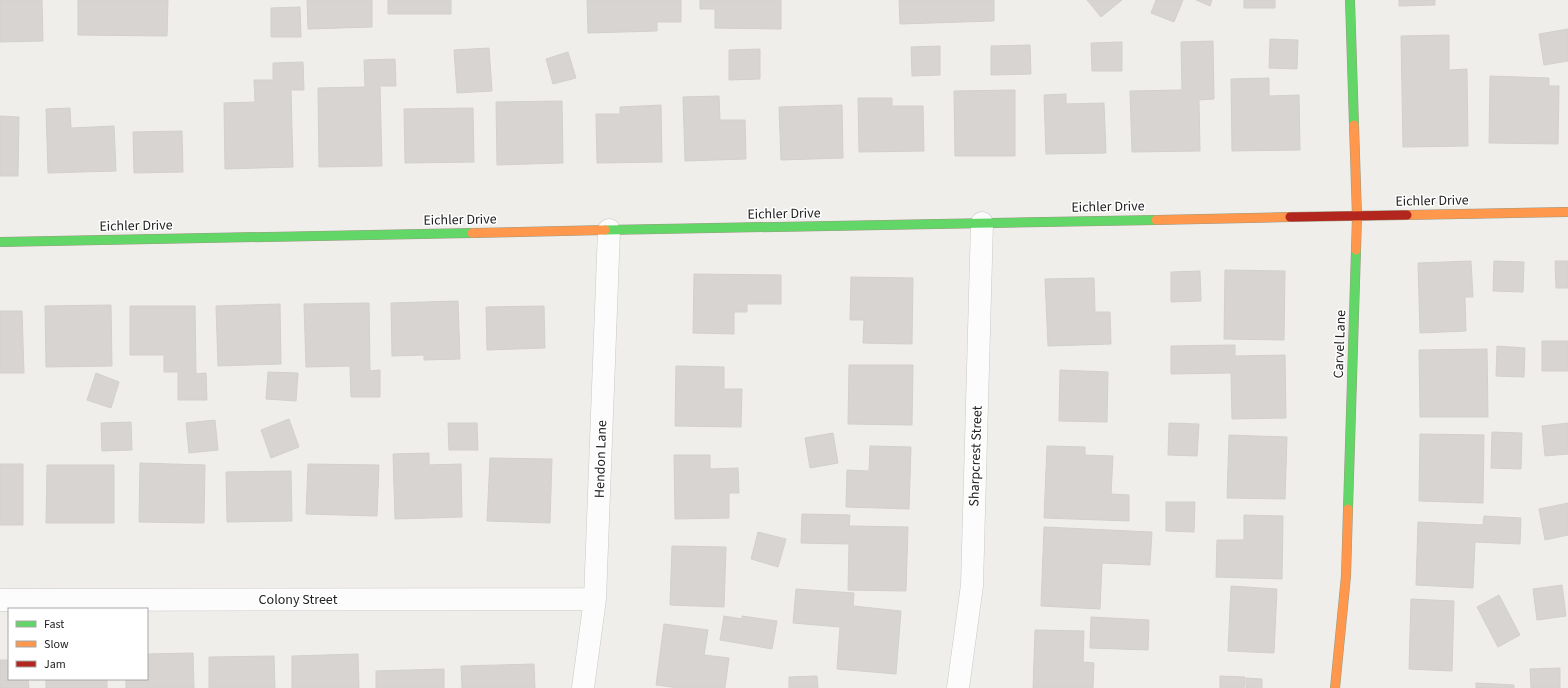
<svg xmlns="http://www.w3.org/2000/svg" width="1568" height="688" font-family="'Source Sans 3',sans-serif">
<style>
.building{fill:#d7d4d2;stroke:#d3d0cc}
.lines{fill:none;stroke-linecap:round;stroke-linejoin:round}
.street-casing{stroke:#c9c8c7;stroke-width:23}
.fast-casing{stroke:#999a82;stroke-width:10}
.slow-casing{stroke:#999a82;stroke-width:10}
.jam-casing{stroke:#999a82;stroke-width:10}
.street{stroke:#fdfcfc;stroke-width:22}
.fast{stroke:#63d668;stroke-width:9}
.slow{stroke:#ff974d;stroke-width:9}
.jam{stroke:#b3261e;stroke-width:9}
.labels{text-anchor:middle;stroke-width:3;stroke-linejoin:round;paint-order:stroke}
.street-label{font-size:14px;fill:#222;stroke:#fff}
</style>
<rect width="100%" height="100%" fill="#f0eeeb"/>
<path class="building" d="M0,0H42L43,41L0,42Z
M78,0H168L167,36L78,35Z
M307,0H372V27L308,29Z
M388,0H451V14H388Z
M587,0H681V22H657V31L588,33Z
M700,0H781V29L715,28V9H700Z
M899,0H994V21L900,24Z
M1087,0H1122L1101,17Z
M1156,0H1183L1174,22L1151,13Z
M1196,0H1212L1210,6Z
M1244,0H1275V8H1244Z
M1399,0H1435V5L1399,6Z
M300,7L301,37H271V8Z
M1568,29V61L1544,65L1539,34Z
M1449,35V70L1467,69L1468,146L1403,147L1401,36Z
M1270,39L1298,40L1297,69L1269,68Z
M1213,41L1214,99L1199,100L1200,151L1132,152L1130,91L1182,90L1181,42Z
M1122,42V71H1092L1091,43Z
M1030,45L1031,74L991,75V46Z
M940,46V75L912,76L911,47Z
M489,48L492,91L457,93L454,50Z
M760,49V79L729,80V50Z
M568,52L576,78L553,84L546,59Z
M395,59L396,86H380L382,166L319,167L318,88L365,87L364,60Z
M303,62L304,90H291L293,167L225,169L224,103L255,102L254,80H273V63Z
M1490,76L1549,78V86H1559L1558,144L1489,143Z
M1269,78V96L1299,95L1300,150L1232,151L1231,79Z
M1015,90V156H955L954,91Z
M1066,94V104L1104,103L1106,153L1046,154L1044,95Z
M719,96L720,120H745L746,159L685,161L683,97Z
M858,98H892V106H923L924,151L859,152Z
M562,101L563,163L497,165L496,102Z
M661,105L662,162L597,163L596,114H620V107Z
M842,105L843,158L781,160L779,107Z
M70,108L71,128L114,126L116,171L48,173L46,109Z
M473,108L474,162L405,163L404,109Z
M0,116L19,117L18,176H0Z
M182,131L183,172L134,173L133,132Z
M1471,261L1473,297H1465L1466,331L1420,333L1418,263Z
M1494,261L1524,262L1523,292L1493,291Z
M1555,261H1568V288H1556Z
M1225,270L1285,271L1284,340L1224,339Z
M1200,271L1201,301L1171,302V272Z
M694,274L781,275V304H747V312H734V334L693,333Z
M851,277L913,278L912,344L863,343L864,320H850Z
M1094,278L1095,312H1110L1111,344L1048,346L1045,279Z
M458,301L460,359L424,360V355L392,356L391,303Z
M369,303L370,371L380,370V397H351L350,366L306,367L304,304Z
M280,304L281,364L218,366L216,306Z
M111,305L112,366L46,367L45,306Z
M130,306H195L196,374L206,373L207,400H178V372H164V355H130Z
M544,306L545,348L487,350L486,307Z
M0,311H22L24,373H0Z
M1542,341H1568V371H1542Z
M1235,345V356L1285,355L1286,418L1232,419L1231,373L1171,374V346Z
M1497,346L1525,348L1524,377L1496,376Z
M1487,349L1488,417H1420L1419,350Z
M849,365H913L912,425L848,424Z
M676,366L724,367V389H742L741,427L675,426Z
M1060,370L1108,372L1107,422L1059,421Z
M268,372L298,373L296,401L266,399Z
M96,373L119,382L111,408L87,400Z
M289,419L299,447L271,458L261,430Z
M215,420L218,450L189,453L186,423Z
M131,422L132,450L102,451L101,423Z
M448,423H477L478,450H449Z
M1169,423L1199,424L1197,456L1168,455Z
M1568,423V454L1545,456L1542,426Z
M1492,432L1522,433L1521,469L1491,468Z
M833,433L838,463L810,468L805,438Z
M1420,434L1484,435L1483,503L1419,501Z
M1229,435L1287,437L1285,499L1227,498Z
M870,446L911,447L909,509L846,507L847,470L869,471Z
M1047,446L1085,447V455L1113,456L1111,494L1129,495V521L1044,518Z
M429,453V465L461,464L462,517L395,519L393,454Z
M674,455H710V469L738,468L739,493H729V518L675,519Z
M490,458L552,459L550,523L487,521Z
M140,463L205,465L204,523L139,522Z
M0,464H23V525H0Z
M308,464L379,465L377,516L306,514Z
M47,465H114V523H46Z
M291,471L292,521L227,522L226,472Z
M1166,502H1195L1194,532L1166,531Z
M1568,503V535L1545,540L1539,509Z
M802,514L850,515L849,526L908,527L906,591L848,590L849,544L801,543Z
M1244,515L1283,516L1282,579L1216,577L1217,540H1244Z
M1484,516L1521,518L1520,544L1475,542L1473,588L1416,585L1418,522L1483,525Z
M1044,527L1152,532L1150,565L1102,563L1100,609L1041,606Z
M758,532L786,539L778,567L751,559Z
M672,546L726,547L724,607L670,605Z
M1562,585L1566,616L1537,620L1533,589Z
M1231,586L1277,589L1274,653L1228,651Z
M796,589L854,593L853,606L901,611L896,674L837,669L840,627L793,623Z
M1499,595L1520,635L1498,647L1477,607Z
M1411,599L1454,601L1452,671L1409,669Z
M724,616L742,619V616L777,621L772,649L720,640Z
M1091,617L1149,620L1148,650L1090,648Z
M664,624L708,630L704,655L729,658L725,688H679L656,685Z
M1035,630L1084,631L1083,662L1094,663L1093,688H1033Z
M193,653L194,688H126V679H147V654Z
M358,654L359,688H292V656Z
M274,656L275,688H209V657Z
M0,660H9V679H28L29,688H0Z
M534,664L535,688H462L461,666Z
M1560,668V688H1531L1530,669Z
M444,669V688H376V671Z
M817,676L818,688H789V677Z
M1220,676L1245,677L1244,688H1220Z
M1246,678L1262,679V688H1246Z
M46,679H107V688H46Z
M1476,683L1514,685V688H1476Z"/>
<g class="lines">
<defs>
<path id="street" d="M0,600L595,599
M583,688L595,599L609,230
M958,688L972,585L982,223"/>
<path id="fast" d="M1350,0L1354,125
M605,230L1156,220
M0,242L472,233
M1348,509L1356,250"/>
<path id="slow" d="M1354,125L1357,216L1356,250
M1407,215L1568,212
M1156,220L1290,217
M472,233L605,230
M1335,688L1346,576L1348,509"/>
<path id="jam" d="M1290,217L1407,215"/>
</defs>
<use href="#street" class="street-casing"/>
<use href="#fast" class="fast-casing"/>
<use href="#slow" class="slow-casing"/>
<use href="#jam" class="jam-casing"/>
<use href="#street" class="street"/>
<use href="#fast" class="fast"/>
<use href="#slow" class="slow"/>
<use href="#jam" class="jam"/>
</g>
<g class="labels">
<g class="street-label">
<text transform="translate(1432 200) rotate(-1)" y="5">Eichler Drive</text>
<text transform="translate(1108 206) rotate(-1)" y="5">Eichler Drive</text>
<text transform="translate(784 213) rotate(-1)" y="5">Eichler Drive</text>
<text transform="translate(460 219) rotate(-1)" y="5">Eichler Drive</text>
<text transform="translate(136 225) rotate(-1)" y="5">Eichler Drive</text>
<text transform="translate(1339 344) rotate(-88)" y="5">Carvel Lane</text>
<text transform="translate(975 456) rotate(-88)" y="5">Sharpcrest Street</text>
<text transform="translate(600 459) rotate(-88)" y="5">Hendon Lane</text>
<text x="298" y="604">Colony Street</text>
</g>
</g>
<rect x="8" y="608" width="140" height="72" fill="#ffffff" stroke="#a7a7a7"/>
<rect x="16" y="621" width="20" height="6" fill="#63d668" stroke="#a7a7a7"/>
<text x="44" y="628" font-size="12" fill="#222222">Fast</text>
<rect x="16" y="641" width="20" height="6" fill="#ff974d" stroke="#a7a7a7"/>
<text x="44" y="648" font-size="12" fill="#222222">Slow</text>
<rect x="16" y="661" width="20" height="6" fill="#b3261e" stroke="#a7a7a7"/>
<text x="44" y="668" font-size="12" fill="#222222">Jam</text>
</svg>
